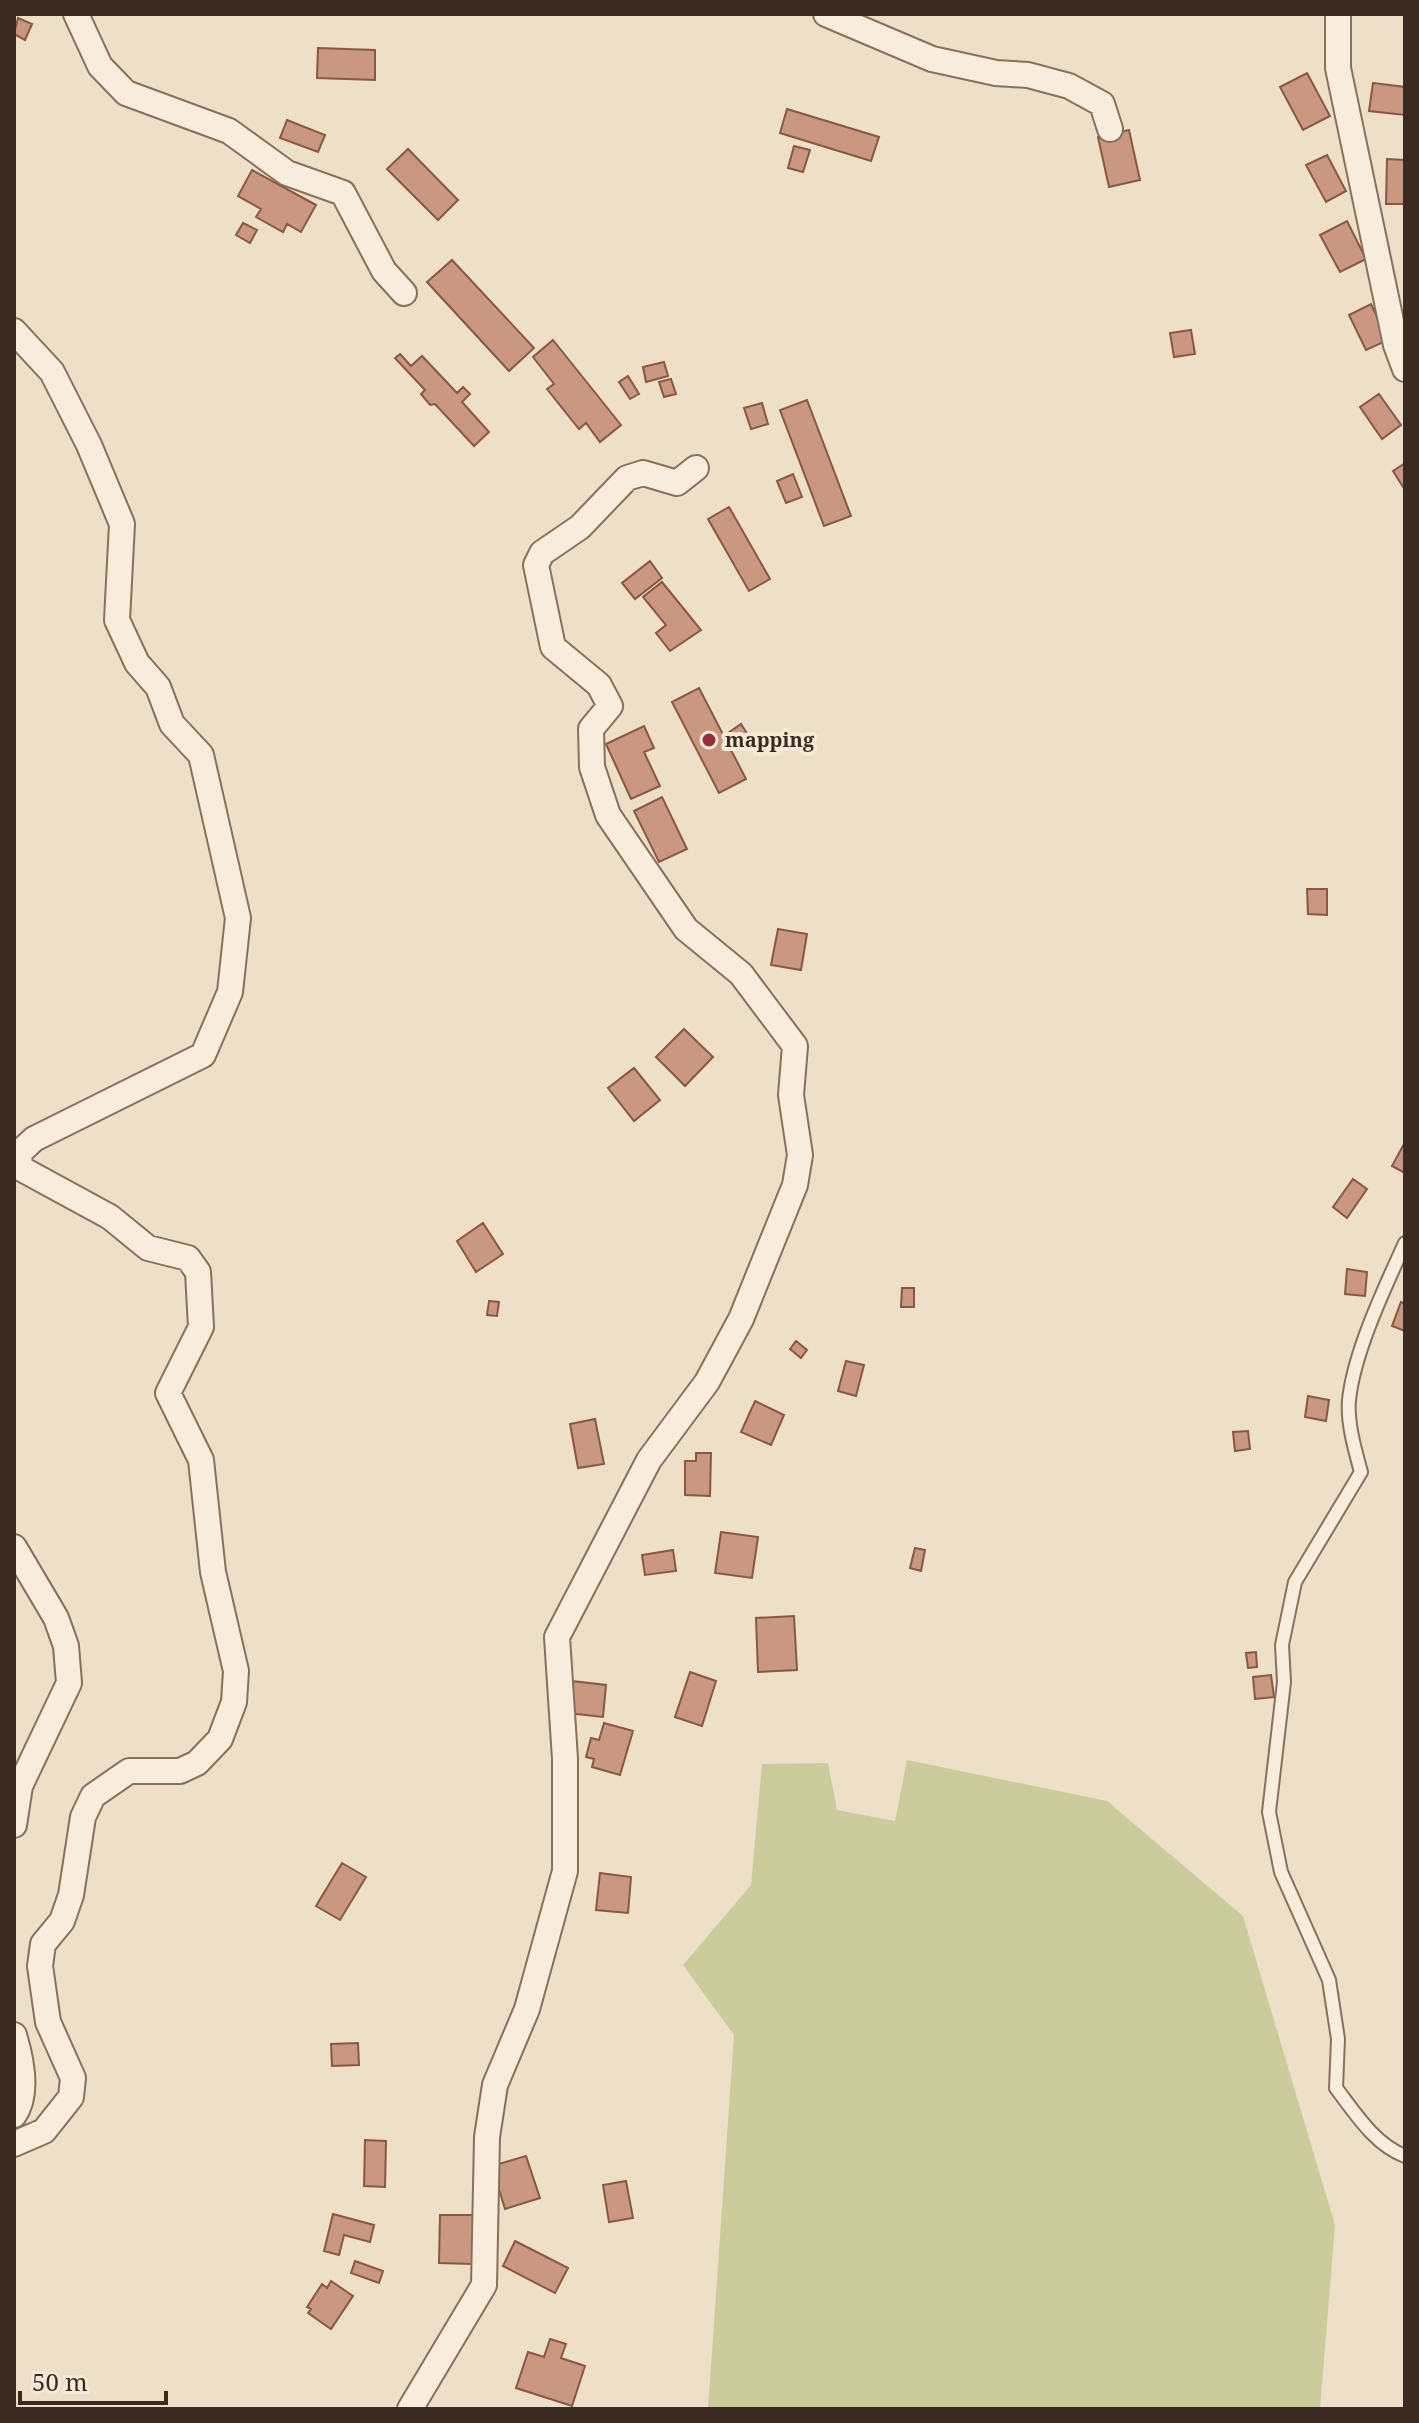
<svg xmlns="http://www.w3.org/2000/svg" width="1419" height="2423" font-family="'Noto Serif',serif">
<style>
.green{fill:#cbcc9c}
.building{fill:#ca9780;stroke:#885844;stroke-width:2}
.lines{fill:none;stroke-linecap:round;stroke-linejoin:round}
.service-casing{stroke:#89705e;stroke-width:16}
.minor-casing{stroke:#89705e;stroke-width:28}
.service{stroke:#f8eddc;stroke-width:12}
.minor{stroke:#f8eddc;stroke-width:24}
.poi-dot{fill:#972f3b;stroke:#f5ead8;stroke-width:3}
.labels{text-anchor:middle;stroke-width:8;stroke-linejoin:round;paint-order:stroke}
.poi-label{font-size:20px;font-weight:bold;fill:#3a2a21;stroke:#f5ead8;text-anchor:start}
</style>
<rect width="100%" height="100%" fill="#eedfc8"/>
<path class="green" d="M907,1760L1107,1801L1243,1916L1335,2225L1320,2409H708L734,2035L683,1965L751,1885L762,1764L828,1763L837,1810L895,1821Z"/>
<path class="building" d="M18,18L32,24L25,40L14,34Z
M318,48L375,50V80L317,78Z
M1307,73L1330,116L1303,130L1280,87Z
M1373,83L1405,87V115L1369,111Z
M787,109L879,137L871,161L780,133Z
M287,120L325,135L318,152L280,138Z
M1129,130L1140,180L1109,187L1098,137Z
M794,146L810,150L803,172L788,168Z
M408,149L458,200L438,220L387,169Z
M1327,155L1346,191L1326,202L1306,165Z
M1387,159L1405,160V204H1386Z
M252,170L316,205L301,232L287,224L283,232L256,217L261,209L238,196Z
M1347,221L1366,259L1340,272L1320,235Z
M243,223L257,230L250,243L236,235Z
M452,260L534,348L509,371L427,282Z
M1371,304L1388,340L1366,350L1349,315Z
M1191,330L1195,354L1174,357L1170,333Z
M553,340L621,425L600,442L586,423L579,429L547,389L554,384L533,357Z
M400,354L411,366L422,356L457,393L463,387L470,394L462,402L489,432L474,446L435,404L430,405L421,394L425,390L395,358Z
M664,362L668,376L646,382L643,367Z
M628,376L639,394L630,399L619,382Z
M671,379L676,394L664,397L659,382Z
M1379,394L1401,425L1382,439L1360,407Z
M807,400L851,516L824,526L780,410Z
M762,403L768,424L751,429L744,408Z
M1405,463V490L1393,471Z
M793,474L802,497L786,503L777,481Z
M729,507L770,579L749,591L708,519Z
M650,561L662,578L635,599L622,583Z
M662,582L701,630L670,651L656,633L666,625L643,597Z
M699,688L746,779L719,793L672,702Z
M741,724L752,741L739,750L728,733Z
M644,726L654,748L644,752L660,786L631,799L606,744Z
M662,797L687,849L659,862L634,811Z
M1307,889H1327V915L1308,914Z
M778,929L807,934L801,970L771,965Z
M684,1029L713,1057L685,1086L656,1057Z
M634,1068L660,1100L634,1121L608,1088Z
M1405,1142V1173L1392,1166Z
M1353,1179L1367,1189L1347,1218L1333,1207Z
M483,1223L503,1254L476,1272L457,1241Z
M1347,1269L1367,1272L1365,1296L1345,1294Z
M902,1288H914V1307H901Z
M489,1301L499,1302L497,1316L487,1315Z
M1401,1302L1405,1304V1331L1392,1326Z
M796,1341L807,1350L801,1358L790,1349Z
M846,1361L864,1365L856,1396L838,1391Z
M1308,1396L1329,1400L1326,1421L1305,1417Z
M755,1401L784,1415L771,1445L741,1432Z
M595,1419L604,1464L578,1468L570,1424Z
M1248,1431L1250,1449L1235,1451L1233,1432Z
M696,1453H711L710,1496L685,1495V1461H696Z
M721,1532L758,1537L752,1578L715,1573Z
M915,1548L925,1550L921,1571L910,1568Z
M673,1550L676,1571L645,1575L642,1555Z
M794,1616L797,1670L758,1672L756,1618Z
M1256,1652L1257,1667L1248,1668L1246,1653Z
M690,1672L716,1681L702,1726L675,1717Z
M1271,1675L1274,1697L1255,1699L1253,1677Z
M572,1681L606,1685L603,1717L568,1713Z
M604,1723L633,1731L620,1775L592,1767L594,1759L586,1757L591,1738L599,1740Z
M342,1863L366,1877L340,1920L316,1906Z
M600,1873L631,1877L628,1913L596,1910Z
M358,2043L359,2065L332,2066L331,2044Z
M365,2140L386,2141L385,2187L364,2186Z
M526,2156L540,2198L505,2209L492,2166Z
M626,2181L633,2218L609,2222L603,2185Z
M333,2214L374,2225L370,2242L344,2235L339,2255L324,2251Z
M440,2215H473V2264L439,2263Z
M515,2241L568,2268L555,2293L503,2266Z
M355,2261L383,2271L379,2283L351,2273Z
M331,2281L353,2296L331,2329L308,2313L311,2309L307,2307L322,2284L327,2288Z
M550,2339L566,2344L561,2358L585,2366L572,2406L516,2388L528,2352L544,2357Z"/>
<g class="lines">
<defs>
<path id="service" d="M1405,1243C1385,1287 1354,1352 1349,1400C1347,1423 1355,1450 1361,1472L1295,1582L1282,1645L1284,1682L1269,1812L1281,1872L1329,1980L1338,2039L1336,2088C1355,2113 1375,2145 1405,2156"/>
<path id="minor" d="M76,14L100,66L126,93L229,131L287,173L343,193L384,271L404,293
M826,14L932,59L996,73L1028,75L1069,86L1102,104L1110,129
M1338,14V68L1396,345L1405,369
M14,331L52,372L89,445L122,524L117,620L137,663L158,687L172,724L201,755L238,918L230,992L203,1055L34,1139L19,1153L20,1168L110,1217L148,1248L188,1258L198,1272L201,1327L168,1393L201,1460L213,1572L236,1671L234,1702L220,1739L197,1763L180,1771H129L93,1796L83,1817L71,1895L62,1921L43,1944L40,1966L48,2022L73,2078L71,2097L44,2131L14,2144
M14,1547L56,1618L66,1646L69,1683L20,1786L14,1825
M14,2035C21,2058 29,2094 14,2115
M410,2409L484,2285L487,2137L495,2085L527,2009L565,1871V1759L557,1637L649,1460L707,1382L741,1319L795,1185L800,1155L791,1095L795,1046L741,974L686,929L608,815L592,767L591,729L610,706L599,685L553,647L536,565L542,553L580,527L627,478L643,473L677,483L696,468"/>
</defs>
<use href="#service" class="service-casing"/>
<use href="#minor" class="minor-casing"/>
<use href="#service" class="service"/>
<use href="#minor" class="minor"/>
</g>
<circle class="poi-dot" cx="709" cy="740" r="8"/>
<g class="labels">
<g class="poi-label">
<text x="725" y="747">mapping</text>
</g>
</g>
<rect width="1419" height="2423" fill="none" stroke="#3a2a21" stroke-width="32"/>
<path d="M20 2391v12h146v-12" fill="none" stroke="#3a2a21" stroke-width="4"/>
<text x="32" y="2391" font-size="24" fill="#3a2a21" stroke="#f5ead8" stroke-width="6" paint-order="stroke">50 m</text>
</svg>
